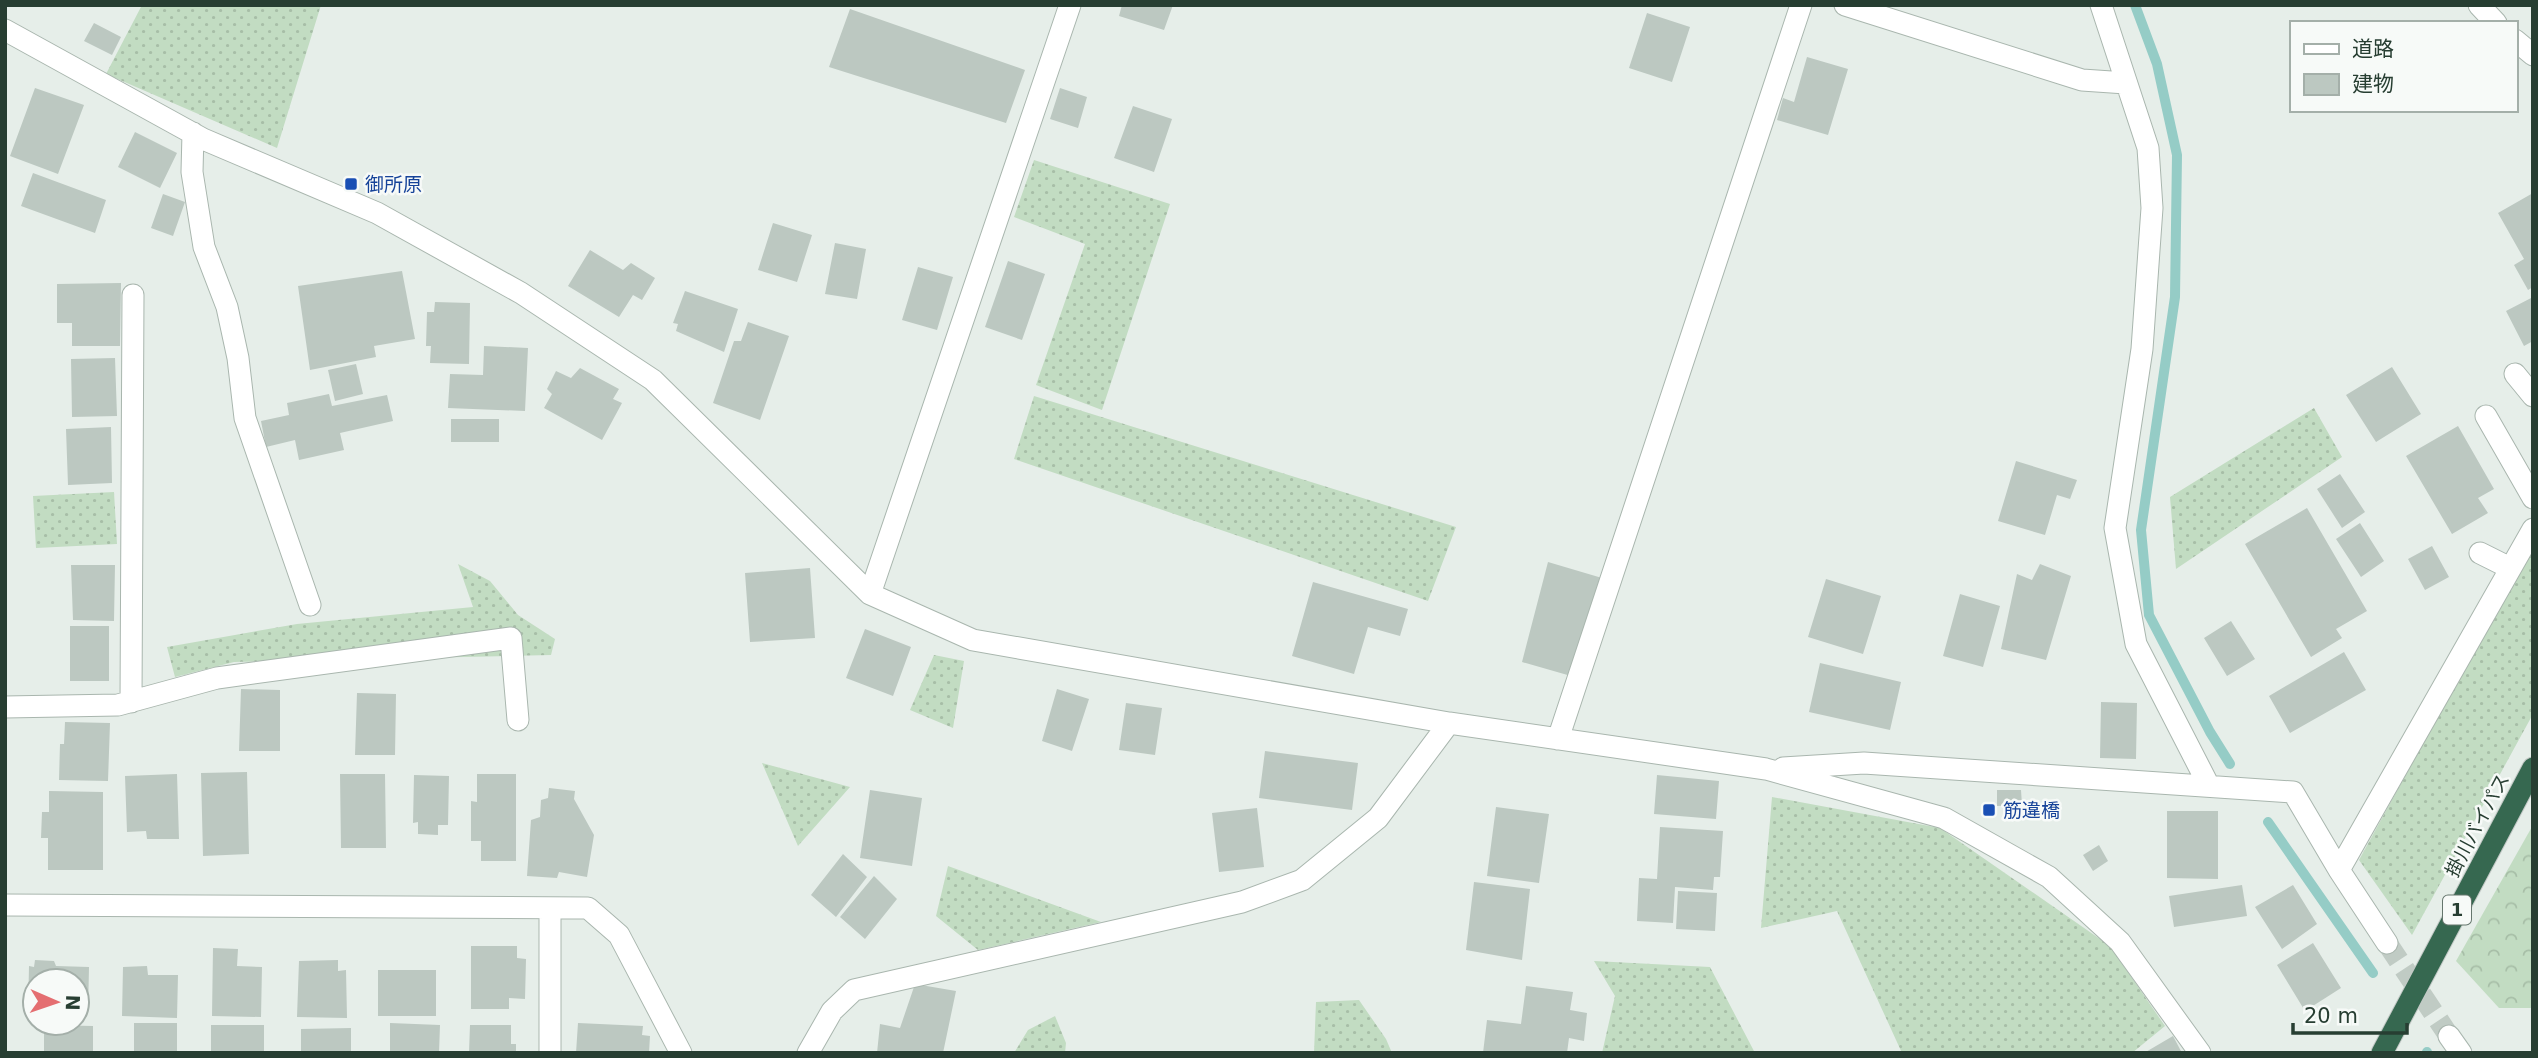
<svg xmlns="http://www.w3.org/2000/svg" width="2538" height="1058" font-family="'DejaVu Sans','Noto Sans JP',sans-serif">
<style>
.grass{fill:url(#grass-dots)}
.forest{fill:url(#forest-crowns)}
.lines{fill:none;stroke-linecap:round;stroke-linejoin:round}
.stream{stroke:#95ccc6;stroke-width:10}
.building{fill:#bcc8c1}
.minor-tunnel{stroke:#c0cbc4;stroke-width:21;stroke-dasharray:21 10;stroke-linecap:butt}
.minor-casing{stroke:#a9b6ae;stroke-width:23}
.highway-casing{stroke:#c3c9c6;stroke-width:23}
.minor{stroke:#fff;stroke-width:21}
.highway{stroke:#366850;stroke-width:21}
.transit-dot{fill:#1a4fb4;stroke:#f7faf8;stroke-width:2.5}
.labels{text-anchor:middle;stroke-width:5;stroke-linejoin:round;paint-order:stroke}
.shield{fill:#f7faf8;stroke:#65766d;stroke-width:2}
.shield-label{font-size:18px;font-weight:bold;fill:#273e32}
.transit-label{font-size:19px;fill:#164399;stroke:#f7faf8;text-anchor:start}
.street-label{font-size:19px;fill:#273e32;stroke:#f7faf8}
</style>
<defs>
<pattern id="grass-dots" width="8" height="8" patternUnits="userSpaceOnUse" patternTransform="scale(1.75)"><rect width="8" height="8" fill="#c2dcc2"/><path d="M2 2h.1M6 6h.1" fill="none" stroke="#a7bea7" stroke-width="1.8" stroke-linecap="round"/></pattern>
<pattern id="forest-crowns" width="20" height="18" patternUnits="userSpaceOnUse" patternTransform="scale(1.75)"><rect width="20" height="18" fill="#c2dcc2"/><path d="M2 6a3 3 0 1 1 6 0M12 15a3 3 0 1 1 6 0" fill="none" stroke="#a7bea7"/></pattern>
</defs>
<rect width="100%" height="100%" fill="#e6eee9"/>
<path class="grass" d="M142,5H321L277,148L106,74Z
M1034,160L1170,204L1102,410L1036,385L1085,244L1014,217Z
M1034,396L1456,527L1428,601L1014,459Z
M2314,408L2342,457L2176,569L2170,497Z
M114,492L117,544L36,548L33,496Z
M2533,543V714L2412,935L2359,860Z
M458,564L490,581L518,615L555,639L551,655L234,662L175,677L167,647L297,624L473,607Z
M934,655L964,661L953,728L910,710Z
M762,763L850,787L798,846Z
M1772,797L1940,828L2110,946L2165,1026L2132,1053H1902L1837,911L1761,928Z
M948,866L1101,922L978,950L936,916Z
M1594,961L1710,967L1755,1053H1602L1615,996Z
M1359,1000L1386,1039L1392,1053H1314L1316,1002Z
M1055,1016L1066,1043L1065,1053H1014L1028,1030Z"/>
<path class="forest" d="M2533,825V1008H2499L2456,961Z"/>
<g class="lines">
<path class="stream" d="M2135,5L2157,64L2177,155L2175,297L2141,530L2149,615L2210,732L2230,764
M2268,822L2373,973
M2427,1052V1053"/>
</g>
<path class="building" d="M1122,5H1173L1164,30L1119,16Z
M850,9L1025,70L1006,123L829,67Z
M1647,13L1690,27L1672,82L1629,68Z
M94,23L121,37L112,55L84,41Z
M1807,57L1848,69L1828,135L1777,120L1783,98L1794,102Z
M35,88L84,105L58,174L10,156Z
M1060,88L1087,97L1078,128L1050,119Z
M1133,106L1172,119L1154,172L1114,158Z
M135,132L177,153L160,188L118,167Z
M33,173L106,200L95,233L21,206Z
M2533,193V287L2528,290L2514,265L2524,259L2498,213Z
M163,194L185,202L173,236L151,228Z
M773,223L812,235L797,282L758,270Z
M835,243L866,249L857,299L825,294Z
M590,250L623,270L631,263L655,278L642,300L633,295L619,317L568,286Z
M1008,261L1045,274L1022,340L985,327Z
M918,267L953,277L937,330L902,320Z
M402,271L415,339L374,346L376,357L310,370L298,286Z
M121,283L120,346H72V323H57V284Z
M685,291L738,309L724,352L676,331L678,324L673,323Z
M2533,297V341L2524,346L2506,311Z
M435,302L470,303L469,364L430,363L431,346H426L427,312H434Z
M748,322L789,336L760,420L713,403L734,341H741Z
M484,346L528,348L525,411L448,408L450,374L483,375Z
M115,358L117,416L72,417L71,359Z
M356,364L363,394L335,401L328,370Z
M2392,367L2421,414L2376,442L2346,395Z
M580,368L619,389L613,399L622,403L602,440L544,408L552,394L547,389L556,371L571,378Z
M329,394L332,406L387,395L393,421L340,433L344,450L299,460L295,440L266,447L261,421L289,415L287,403Z
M451,419H499V442H451Z
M2458,426L2494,489L2478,498L2488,513L2452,534L2406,456Z
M111,427L112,483L68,485L66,429Z
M2016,461L2077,480L2070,499L2057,495L2045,535L1998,521Z
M2340,474L2365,512L2342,528L2317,489Z
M2307,508L2367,611L2336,629L2342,638L2311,657L2245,544Z
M2360,523L2384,561L2361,577L2336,539Z
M2432,546L2449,577L2425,590L2408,559Z
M1548,562L1602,578L1571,676L1522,662Z
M2040,564L2071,576L2046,660L2001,649L2017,574L2032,580Z
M71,565H115L114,621L73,620Z
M810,568L815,638L750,642L745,573Z
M1826,579L1881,596L1863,654L1808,637Z
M1313,582L1408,609L1400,636L1368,627L1354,674L1292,656Z
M1960,594L2000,606L1983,667L1943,656Z
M2231,621L2255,659L2227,676L2204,638Z
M70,626H109V681H70Z
M865,629L911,647L893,696L846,678Z
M2344,652L2366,690L2290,733L2269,696Z
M1820,663L1901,682L1890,730L1809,712Z
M241,689L280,690V751H239Z
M1057,689L1089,699L1072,751L1042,741Z
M357,693L396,694L395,755H355Z
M2101,702L2137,703L2136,759L2100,758Z
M1126,703L1162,708L1155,755L1119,750Z
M65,722L110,723L108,781L59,780L60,744H64Z
M1265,751L1358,763L1352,810L1259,798Z
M247,772L249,854L203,856L201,773Z
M177,774L179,839H147L146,831L127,832L125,776Z
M340,774H385L386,848H341Z
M477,774H516V861H481V841H471V801L477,802Z
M414,775L449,776L448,825H438V835L418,834V822L413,823Z
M1657,775L1719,781L1716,819L1654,814Z
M549,788L575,791L574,799L594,835L587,877L559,872L557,878L527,876L531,820L540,817L541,800L548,798Z
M870,790L922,798L912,866L860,858Z
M1997,790H2021L2022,805L1997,806Z
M49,791L103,792V870H48V838H41L42,812H49Z
M1496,807L1549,814L1539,883L1487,876Z
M1257,808L1264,867L1219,872L1212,813Z
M2167,811H2218V879L2167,878Z
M1660,827L1723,831L1720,877H1714L1713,890L1675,887L1673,923L1637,921L1639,878L1657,879Z
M2099,845L2108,861L2093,871L2083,855Z
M843,854L867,877L836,917L811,895Z
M874,876L897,899L865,939L840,917Z
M1474,882L1530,889L1522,960L1466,950Z
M2242,885L2247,916L2174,927L2169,896Z
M2293,885L2317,924L2282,949L2255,907Z
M1678,891L1717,893L1715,931L1676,929Z
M2313,943L2341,988L2305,1011L2277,965Z
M471,946H517V958L526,959L525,999L509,998V1009H471Z
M213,948L238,949L237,966L262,967L261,1017L212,1016Z
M35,960L54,961L56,966L89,967L88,1014H77V981H35V1013H28L29,966L34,967Z
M338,960V971L346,970L347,1018L297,1017L299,961Z
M147,966L148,975H178L177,1018L122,1016L123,967Z
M378,970H436V1016H378Z
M915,984L956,991L943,1053H877L880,1024L900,1028Z
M1526,986L1573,992L1570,1010L1587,1013L1584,1041L1569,1038L1567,1053H1483L1487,1020L1521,1024Z
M134,1023H177V1053H134Z
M390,1023L440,1025L439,1053H390Z
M578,1023L643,1026L642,1035L650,1036L649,1053H576Z
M44,1025L93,1026V1053H44Z
M211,1025H264V1053H211Z
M470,1025H511V1044H516V1053H469Z
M351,1028V1053H301V1029Z
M2173,1036L2182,1053H2144Z"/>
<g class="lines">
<path class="minor-tunnel" d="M2387,943L2449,1036"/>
<defs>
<path id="minor" d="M1845,5L2082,80L2126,83
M2101,5L2148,148L2152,208L2142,349L2115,528L2136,644L2209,786
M2479,5L2496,23
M5,30L203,139L377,213L521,293L653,380L870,594L973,640L1449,723L1766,769L1944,818L2049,877L2120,942L2200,1053
M2515,40L2533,55
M193,133L192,172L204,247L227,307L238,358L245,418L310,605
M2515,374L2533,396
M2486,416L2533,498
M2480,553L2510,568
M870,594L1070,5
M131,702L133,295
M5,707L118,705L217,678L511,638L518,720
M1558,739L1801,5
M1783,768L1864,763L2293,792L2339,870L2387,943
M2339,870L2533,529
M5,905L588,908L619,935L681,1053
M2449,1036L2461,1053
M550,1053V909
M808,1053L832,1011L854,990L1242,902L1302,880L1378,818L1449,723"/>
<path id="highway" d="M2382,1053L2533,768"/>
</defs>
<use href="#minor" class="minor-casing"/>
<use href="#highway" class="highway-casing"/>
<use href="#minor" class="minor"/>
<use href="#highway" class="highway"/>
</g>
<g class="transit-dot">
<rect x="344" y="177" width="14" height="14" rx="3.5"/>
<rect x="1982" y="803" width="14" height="14" rx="3.5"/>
</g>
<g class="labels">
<rect class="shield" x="2443" y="895.5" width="28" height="29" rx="5"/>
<g class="shield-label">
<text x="2457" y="916">1</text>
</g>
<g class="transit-label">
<text x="365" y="191">御所原</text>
<text x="2003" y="817">筋違橋</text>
</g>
<g class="street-label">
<text transform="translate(2477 825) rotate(-62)" y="7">掛川バイパス</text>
</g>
</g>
<rect width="2538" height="1058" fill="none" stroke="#273e32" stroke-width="14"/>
<rect x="2290" y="21" width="228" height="91" fill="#f7faf8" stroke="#a4afa9" stroke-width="2"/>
<rect x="2304" y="44" width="35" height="10" fill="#ffffff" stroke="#a4afa9" stroke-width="2"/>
<text x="2352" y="56" font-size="21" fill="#273e32">道路</text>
<rect x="2304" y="74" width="35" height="21" fill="#bcc8c1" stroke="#a4afa9" stroke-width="2"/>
<text x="2352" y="91" font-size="21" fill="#273e32">建物</text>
<g transform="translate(56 1002) rotate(92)"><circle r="33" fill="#f7faf8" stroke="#a4afa9" stroke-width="2"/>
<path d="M0-5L12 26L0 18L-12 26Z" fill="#e46e71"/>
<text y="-10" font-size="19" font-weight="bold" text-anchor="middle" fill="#273e32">N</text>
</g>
<path d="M2293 1023v10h114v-10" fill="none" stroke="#273e32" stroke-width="3.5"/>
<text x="2304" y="1023" font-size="21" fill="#273e32" stroke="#f7faf8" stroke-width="5" paint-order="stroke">20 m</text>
</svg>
